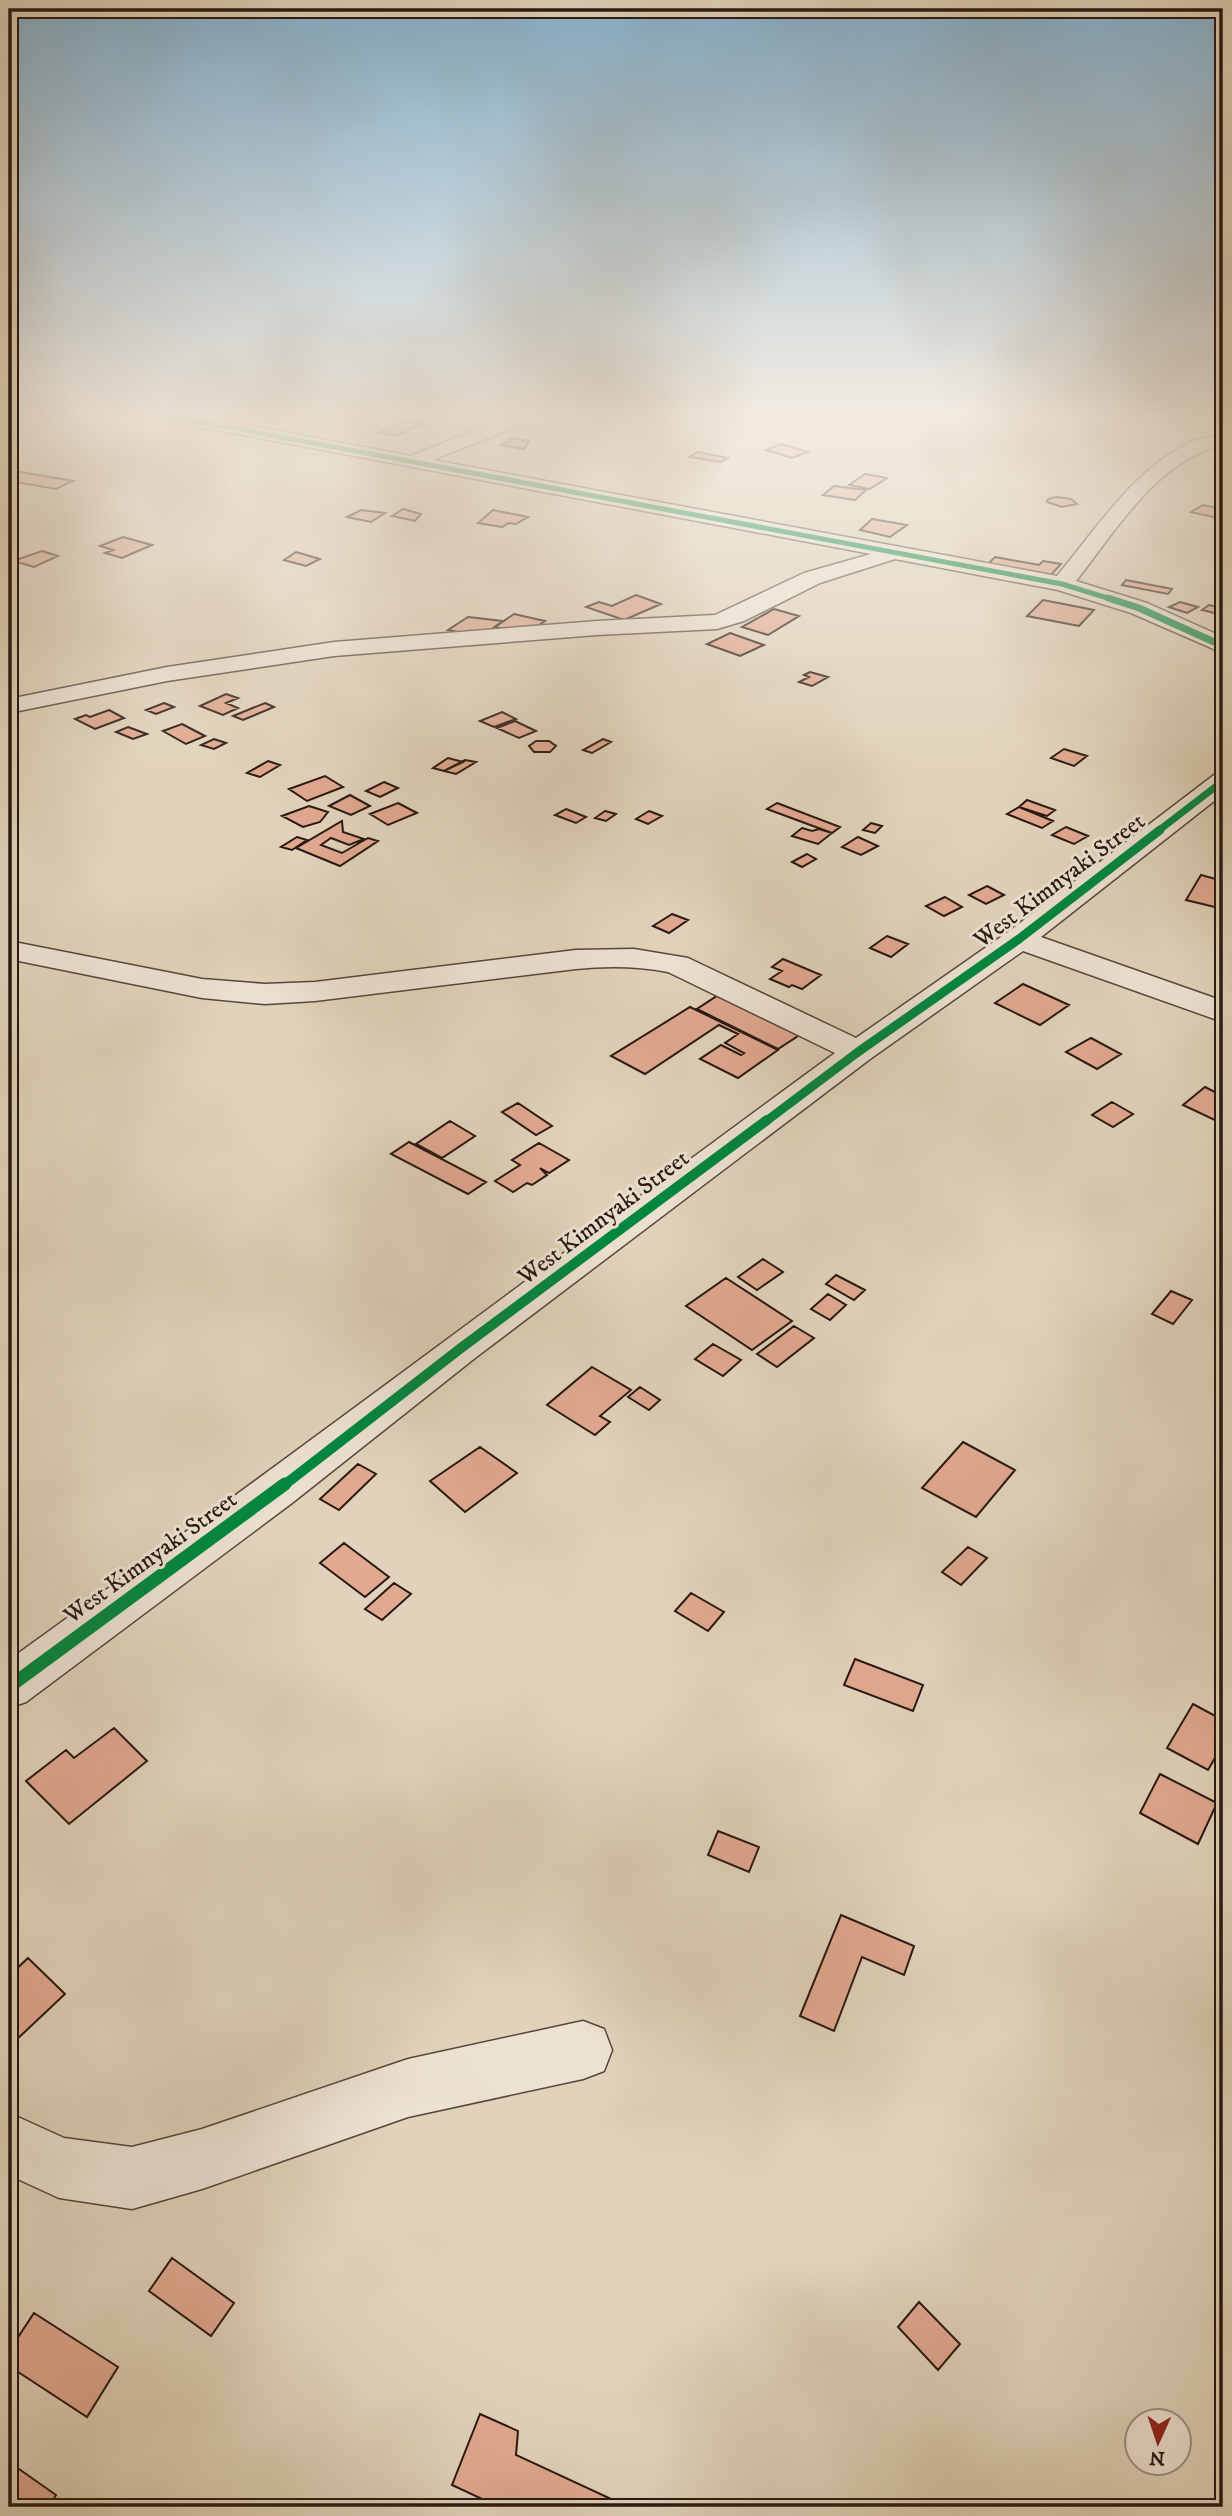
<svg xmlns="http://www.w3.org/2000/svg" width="1232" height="2516" font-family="'IM FELL DW Pica',serif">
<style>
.building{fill:#e2a991;stroke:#281812;stroke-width:2}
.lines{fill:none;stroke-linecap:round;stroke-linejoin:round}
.minor-casing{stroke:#56473c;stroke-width:3}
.minor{fill:#ece2d3;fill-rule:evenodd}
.cycleway-far4-casing{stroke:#ece2d3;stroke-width:8}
.cycleway-far3-casing{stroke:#ece2d3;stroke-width:10}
.cycleway-far2-casing{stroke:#ece2d3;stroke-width:12}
.cycleway-far1-casing{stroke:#ece2d3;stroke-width:15}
.cycleway-casing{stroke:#ece2d3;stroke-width:18}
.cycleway-far4{stroke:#00873e;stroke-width:5}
.cycleway-far3{stroke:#00873e;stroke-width:7}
.cycleway-far2{stroke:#00873e;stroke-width:9}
.cycleway-far1{stroke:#00873e;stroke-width:10}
.cycleway{stroke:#00873e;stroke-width:13}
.labels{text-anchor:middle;stroke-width:6;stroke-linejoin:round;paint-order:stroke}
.street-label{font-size:24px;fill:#281812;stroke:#ece2d3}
</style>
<rect width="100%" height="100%" fill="#e1d3bb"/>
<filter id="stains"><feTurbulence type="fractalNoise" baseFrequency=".00286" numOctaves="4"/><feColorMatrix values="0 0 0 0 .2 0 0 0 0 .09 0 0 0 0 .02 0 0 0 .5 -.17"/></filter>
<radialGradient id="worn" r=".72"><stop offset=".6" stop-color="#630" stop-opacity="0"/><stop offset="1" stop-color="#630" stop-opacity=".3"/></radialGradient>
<path class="building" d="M404,421L422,424L397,436L379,433Z
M514,438L529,441L524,449L501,445Z
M781,444L808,452L792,458L766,450Z
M697,452L728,458L721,462L690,457Z
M9,470L73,481L56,489L9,481Z
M865,474L887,478L870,489L849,485Z
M834,486L866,490L855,500L823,495Z
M1056,497L1071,499L1077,504L1062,507L1047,502L1048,499Z
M1203,505L1217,508L1223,506V519L1191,512Z
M403,509L421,514L415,521L392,516Z
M361,510L385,513L371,522L347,517Z
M493,510L528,517L516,524L509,523L502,527L478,523Z
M872,519L907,525L890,537L860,530Z
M123,537L152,545L122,558L105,553L113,550L100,546Z
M42,551L58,556L34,567L13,561Z
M296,552L320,559L306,566L284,560Z
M995,557L1039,565L1043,561L1061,564L1048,578L986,566Z
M1126,580L1172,589L1168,594L1122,585Z
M636,595L661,604L624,620L586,607L599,602L612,606Z
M1043,600L1094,610L1079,626L1027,616Z
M1180,602L1198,607L1187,613L1169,607Z
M1209,605L1223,608V615L1202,610Z
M774,609L799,616L768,635L742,627Z
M514,614L545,621L526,634L495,627Z
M468,617L503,621L480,637L448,630Z
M730,633L764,645L740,656L707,644Z
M810,672L828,677L812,686L799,682L809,677L804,675Z
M226,694L238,698L226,703L238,708L223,715L200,706Z
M164,703L174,707L156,714L146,710Z
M265,703L274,707L243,720L233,716Z
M109,710L124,718L95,729L75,719L86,715L90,717Z
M502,712L516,719L494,727L480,721Z
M515,721L536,731L519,738L497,728Z
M182,724L205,736L186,744L163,731Z
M128,727L147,734L133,739L116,732Z
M214,739L226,743L214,749L201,745Z
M603,739L611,742L592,753L583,750Z
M536,741H549L556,746L550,752H534L529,746Z
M1064,749L1087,756L1074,766L1051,758Z
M448,758L463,762L444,771L433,768Z
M465,760L476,762L456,774L444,771Z
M268,761L280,765L260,777L247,773Z
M325,776L343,787L307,801L289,789Z
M384,782L398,788L380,797L366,791Z
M350,795L370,806L351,815L329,806Z
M1027,800L1055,810L1047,816L1019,807Z
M398,803L417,813L388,825L370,814Z
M777,803L840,827L832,833L767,809Z
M309,806L328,812L320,822L303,827L282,816Z
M1019,807L1053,821L1042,828L1007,814Z
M566,809L586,817L576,823L555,815Z
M605,811L616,814L606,821L595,818Z
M649,811L662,816L648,824L636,819Z
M342,821L343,832L364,839L349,845L331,838L321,845L342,853L368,838L378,841L340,866L296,848Z
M871,823L882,826L875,833L863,830Z
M1066,827L1088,836L1074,844L1052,835Z
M802,828L812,831L819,829L832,833L818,844L792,836Z
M297,837L307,840L292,850L281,847Z
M858,837L878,846L861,855L842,847Z
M807,854L816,859L802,867L792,862Z
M1201,875L1223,881V909L1186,900Z
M987,886L1004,895L986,904L969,895Z
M945,897L962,907L944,916L926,906Z
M672,914L688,920L669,933L653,926Z
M887,936L908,944L891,957L870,948Z
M783,959L821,975L802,989L792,985L789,987L770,979L782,971L772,967Z
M1023,984L1069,1005L1040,1025L995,1003Z
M723,992L804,1032L778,1049L697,1009Z
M690,1007L778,1050L738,1078L700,1059L721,1045L741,1055L744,1053L725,1043L738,1034L719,1025L645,1074L611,1056Z
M1091,1038L1121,1054L1097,1069L1066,1052Z
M1205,1087L1223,1096V1124L1183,1105Z
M1112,1102L1133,1114L1113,1127L1092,1115Z
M518,1103L552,1126L536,1135L502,1112Z
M450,1121L475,1136L442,1158L416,1144Z
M409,1142L486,1182L468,1194L391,1154Z
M539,1143L569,1160L549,1173L540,1168L547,1175L532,1185L527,1183L513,1192L495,1181L520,1165L512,1160Z
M763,1259L783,1272L757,1290L738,1277Z
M836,1275L865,1290L854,1300L826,1284Z
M726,1278L792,1321L752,1350L686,1306Z
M1171,1291L1192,1300L1173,1324L1152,1314Z
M828,1294L846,1305L830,1320L811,1309Z
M794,1326L814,1338L777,1367L757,1354Z
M713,1344L741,1360L723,1376L695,1359Z
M592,1367L631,1390L600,1416L610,1422L595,1435L547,1405Z
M640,1387L660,1400L649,1410L628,1397Z
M963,1442L1015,1470L976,1517L922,1488Z
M480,1447L517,1473L465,1512L430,1481Z
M358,1464L376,1474L339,1510L320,1499Z
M344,1543L389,1577L365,1597L320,1563Z
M968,1547L987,1558L961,1585L942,1572Z
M394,1583L411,1594L382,1620L365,1609Z
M691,1593L724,1612L708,1631L675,1611Z
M855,1659L923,1685L913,1711L844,1685Z
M1193,1704L1223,1720V1744L1208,1770L1167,1748Z
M114,1728L147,1761L69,1824L26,1781L66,1750L74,1758Z
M1160,1774L1217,1803L1198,1844L1140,1813Z
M718,1831L759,1847L749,1872L708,1855Z
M841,1915L914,1946L904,1975L862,1957L834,2031L800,2016Z
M28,1958L65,1994L13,2043L9,2039V1976Z
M172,2258L234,2303L211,2336L149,2291Z
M919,2302L960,2344L938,2370L898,2327Z
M34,2313L118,2367L87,2417L9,2366V2351Z
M480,2414L518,2431L516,2455L622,2504L621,2507H499L452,2485Z
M9,2462L56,2495L49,2507H9Z"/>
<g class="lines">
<defs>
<path id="minor" d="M155,415H193L411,456L513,415H538L535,419L433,460L1057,576C1096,529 1134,469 1191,442C1201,438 1213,437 1223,434V445C1157,460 1115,532 1076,581L1147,603L1223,637V653L1131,613L1058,590L895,559L820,583L744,621L717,629L597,635L334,656L167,681L9,713V699L167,667L334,642L597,621L715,615L804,573L871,554L164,420Z
M1223,773V794L1041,937L1223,1001V1022L1023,951L870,1059L475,1358L292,1503L26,1702L9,1708V1660C286,1461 559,1255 835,1053L668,972C637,966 607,966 576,969L315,1001L265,1004L202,998L9,959V941L202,979L265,984L315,982L576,950L634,949L688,958L856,1038L1008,932L1214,775Z
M583,2021L604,2029L612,2050L604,2071L583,2079L408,2117L202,2189L132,2209L59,2198L9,2175V2113L64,2138L132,2147L202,2129L408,2059Z"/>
</defs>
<use href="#minor" class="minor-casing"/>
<use href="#minor" class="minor"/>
<defs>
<path id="cycleway-far4" d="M164,415L1062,584L1114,600"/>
<path id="cycleway-far3" d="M1108,598L1139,608L1223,646
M1158,831L1223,781"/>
<path id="cycleway-far2" d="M765,1122L858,1052L1019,939L1160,830"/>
<path id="cycleway-far1" d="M283,1486L461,1348L767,1120"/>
<path id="cycleway" d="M9,1687L285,1484"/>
</defs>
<use href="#cycleway-far4" class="cycleway-far4-casing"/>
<use href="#cycleway-far3" class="cycleway-far3-casing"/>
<use href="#cycleway-far2" class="cycleway-far2-casing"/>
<use href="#cycleway-far1" class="cycleway-far1-casing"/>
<use href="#cycleway" class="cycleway-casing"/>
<use href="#cycleway-far4" class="cycleway-far4"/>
<use href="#cycleway-far3" class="cycleway-far3"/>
<use href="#cycleway-far2" class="cycleway-far2"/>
<use href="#cycleway-far1" class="cycleway-far1"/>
<use href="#cycleway" class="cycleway"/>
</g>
<linearGradient id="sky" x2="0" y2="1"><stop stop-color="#87b5d4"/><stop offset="0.54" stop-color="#f2ebe0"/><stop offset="1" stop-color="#f2ebe0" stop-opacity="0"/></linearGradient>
<rect width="1232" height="767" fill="url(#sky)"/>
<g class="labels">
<g class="street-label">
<text transform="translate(1059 880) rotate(-37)" y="8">West Kimnyaki Street</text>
<text transform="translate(603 1217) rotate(-37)" y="8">West Kimnyaki Street</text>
<text transform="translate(150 1557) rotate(-36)" y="8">West Kimnyaki Street</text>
</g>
</g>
<rect width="1232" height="2516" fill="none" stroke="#e1d3bb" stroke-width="35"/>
<rect x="10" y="10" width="1211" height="2495" fill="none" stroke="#281812" stroke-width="3.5"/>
<rect x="18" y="18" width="1197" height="2481" fill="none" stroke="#281812" stroke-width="2"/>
<g transform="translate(1158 2442) rotate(183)"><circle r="33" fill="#ece2d3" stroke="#9e9186" stroke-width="2"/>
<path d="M0-5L12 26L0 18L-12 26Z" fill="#8f2418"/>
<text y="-10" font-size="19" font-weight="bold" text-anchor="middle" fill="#281812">N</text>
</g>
<rect width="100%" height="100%" filter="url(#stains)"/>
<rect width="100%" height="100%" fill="url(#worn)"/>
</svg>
